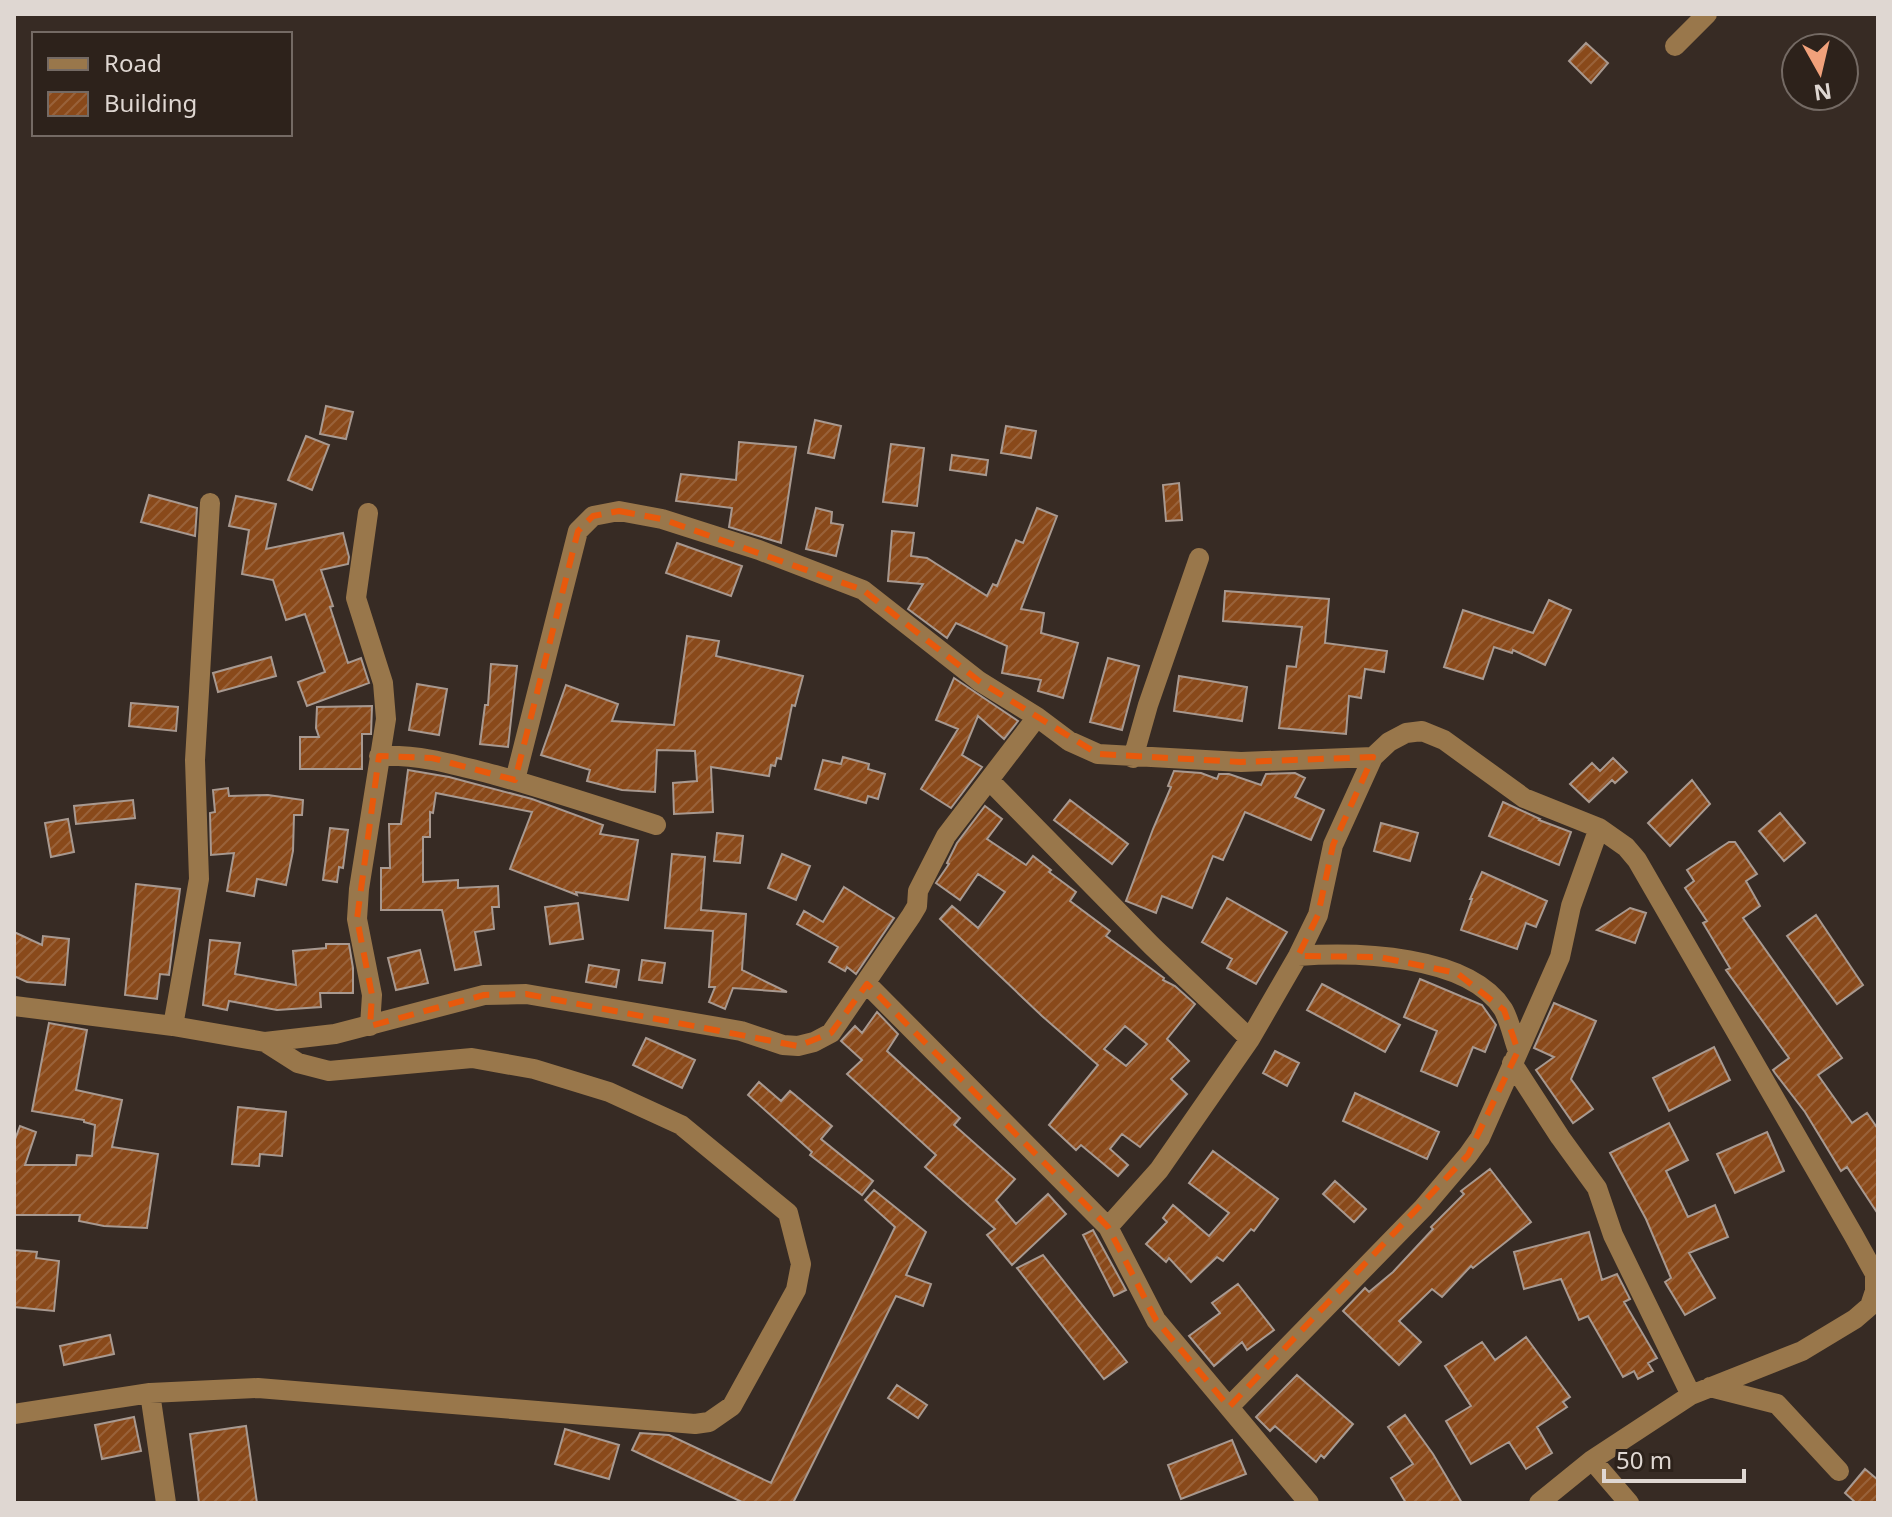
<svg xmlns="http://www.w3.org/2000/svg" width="1892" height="1517" font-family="'Noto Sans',sans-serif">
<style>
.building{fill:url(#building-hatch);stroke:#a89990;stroke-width:2;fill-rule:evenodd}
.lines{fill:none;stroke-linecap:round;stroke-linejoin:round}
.minor{stroke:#99774b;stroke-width:20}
.marked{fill:none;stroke:#e8590c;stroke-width:6;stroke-dasharray:16 10;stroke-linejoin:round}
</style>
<defs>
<pattern id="building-hatch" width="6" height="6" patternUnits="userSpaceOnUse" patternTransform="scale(2)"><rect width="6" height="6" fill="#89491a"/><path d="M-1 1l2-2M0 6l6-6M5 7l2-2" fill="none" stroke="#99623a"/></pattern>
</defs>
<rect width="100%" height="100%" fill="#372b24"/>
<path class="building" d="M1586,43L1608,63L1591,83L1569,61Z
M326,406L353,412L346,439L320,434Z
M815,420L841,426L834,458L808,453Z
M1006,426L1036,431L1031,458L1001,453Z
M306,436L329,445L312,490L288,480Z
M739,442L796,447L781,543L729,527L732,508L676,501L681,474L736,480Z
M891,444L924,448L917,506L883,502Z
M952,455L988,460L986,475L950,470Z
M1179,483L1182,520L1166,521L1163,485Z
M149,495L197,508L195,536L141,522Z
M236,496L276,504L266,549L343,533L349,557L348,564L321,570L333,606L330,607L348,663L361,658L369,683L307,706L298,682L325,672L305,614L286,620L273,580L242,574L249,530L229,526Z
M816,508L832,512L831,523L843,525L836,556L806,549Z
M1037,508L1057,516L1021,609L1044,613L1041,633L1078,643L1063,698L1038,691L1041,680L1002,673L1007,646L956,623L947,638L908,609L923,584L888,581L892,531L914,533L911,556L927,558L987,596L993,584L997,586L1016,540L1023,543Z
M677,543L742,566L731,596L666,573Z
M1225,591L1329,599L1325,643L1387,651L1384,672L1365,669L1361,698L1349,696L1346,734L1279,728L1287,666L1296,667L1302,627L1223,621Z
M1549,600L1571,610L1545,665L1513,650L1512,653L1494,647L1483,679L1444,667L1463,610L1533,633Z
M687,636L719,641L716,656L803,676L795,706L792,705L781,759L777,758L775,766L771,765L769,776L711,767L713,812L674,814L673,783L697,781L695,751L657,750L655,792L622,790L587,781L590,770L541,755L566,685L618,704L612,721L674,725Z
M271,657L276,676L218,692L213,673Z
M1108,658L1139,666L1122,730L1090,722Z
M491,664L517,666L508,747L480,744L485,705H488Z
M1179,676L1247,687L1242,721L1174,711Z
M954,678L1018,721L1004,739L978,716L962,755L982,767L951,808L921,789L958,729L936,720Z
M417,684L447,689L439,735L409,730Z
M131,703L178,707L176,731L129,726Z
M372,706L371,734H362V769H300V737H319L316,728L317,707Z
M843,757L869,764L868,769L885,774L878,799L868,796L866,803L815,789L823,760L841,764Z
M1613,758L1627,772L1615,783L1612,780L1589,802L1570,784L1592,763L1600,771Z
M408,770L449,777L532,799L603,825L600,834L638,840L628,900L576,892L577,895L510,869L532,812L436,793L433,813L430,812V837H423V882L458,880V888L498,886L499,907H492L494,929L475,932L481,965L455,970L442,910H381V868H390L389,824H401Z
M1174,771L1201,773L1217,779L1219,774H1229L1261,785L1266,774L1295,773L1305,778L1295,797L1324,810L1311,840L1245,812L1223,860L1213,856L1192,908L1162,896L1156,913L1126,901L1153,829L1171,787L1168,786Z
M1692,780L1710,804L1670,846L1648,823Z
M228,788L229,796L268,795L303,800L302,815H294L293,851L286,885L257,879L254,896L227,891L234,853L211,855L210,813L215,812L213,790Z
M133,800L135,818L76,824L74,806Z
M1070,800L1128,844L1112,864L1054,820Z
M1503,802L1540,819L1539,820L1571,832L1559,865L1489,836Z
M985,806L1002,819L987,839L1026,865L1033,856L1051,870L1049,872L1076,892L1070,901L1110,931L1106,936L1164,978L1163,980L1175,986L1195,1004L1167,1039L1189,1061L1171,1079L1187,1094L1140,1147L1122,1134L1110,1149L1128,1165L1118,1176L1081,1145L1076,1150L1049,1125L1098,1065L1042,1016L940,919L952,906L978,928L1005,892L978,874L960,900L936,883L949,864L947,863L957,843ZM1125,1026L1147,1044L1126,1066L1104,1049Z
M1780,813L1805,843L1784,861L1759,831Z
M68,819L74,852L51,857L45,823Z
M1381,823L1418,833L1410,861L1374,851Z
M330,828L348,830L343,868L339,867L337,882L323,880Z
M717,833L743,836L740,863L714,861Z
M1729,842H1735L1757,874L1746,881L1760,906L1743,918L1842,1058L1818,1075L1852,1123L1867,1113L1878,1129V1214L1847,1167L1841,1171L1805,1112L1775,1073L1773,1070L1789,1058L1726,970L1730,968L1703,923L1707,921L1685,888L1694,881L1687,870Z
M672,854L705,857L701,910L746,914L742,970L787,992L733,988L725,1009L709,1002L715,987H709L713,931L665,928Z
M782,854L810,866L796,900L768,888Z
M1482,872L1547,901L1536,927L1526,923L1517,949L1461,930L1472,899H1470Z
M136,884L180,889L169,975L160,974L157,999L125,995Z
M844,887L894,918L856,974L847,967L845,971L829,962L838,947L797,924L804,911L823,922Z
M1227,898L1287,932L1256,984L1227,968L1232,959L1202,942Z
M578,903L583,939L550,944L545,907Z
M1630,908L1646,913L1635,943L1597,930Z
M1816,915L1863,985L1837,1004L1787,936Z
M14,932L42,945L43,936L69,939L65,985L27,982L14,976Z
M210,940L240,943L235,974L296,985L293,951L326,948V944H349L353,968V993H320L321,1007L277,1010L229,1001L227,1010L203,1005Z
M420,950L428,983L396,990L388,958Z
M642,960L665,963L662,983L639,980Z
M589,965L619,970L616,987L586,982Z
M1420,979L1482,1005L1496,1025L1485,1052L1473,1047L1457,1086L1421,1071L1437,1031L1404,1017Z
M1322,984L1400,1025L1385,1052L1307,1010Z
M1554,1003L1596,1021L1571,1079L1593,1109L1573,1123L1536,1070L1554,1057L1534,1048Z
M877,1012L898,1034L887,1051L960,1118L954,1125L1015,1179L996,1200L1016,1224L1048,1194L1066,1214L1012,1265L987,1235L995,1229L925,1167L936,1155L847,1074L862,1060L841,1041L855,1026L862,1033Z
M49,1023L87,1030L76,1090L122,1100L112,1147L158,1154L147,1228L104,1226L79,1221L80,1215H14V1142L20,1126L36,1132L25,1165H76L77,1155L92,1156L95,1125L84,1122V1120L32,1111Z
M646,1038L695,1060L682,1088L633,1065Z
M1714,1047L1730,1080L1669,1111L1653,1078Z
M1275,1051L1299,1063L1287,1086L1263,1073Z
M759,1082L781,1101L790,1091L832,1126L821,1139L873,1181L862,1195L810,1155L812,1152L748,1095Z
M1355,1093L1439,1132L1427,1159L1343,1121Z
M238,1107L286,1112L282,1156L260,1154L259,1166L232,1164Z
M1669,1123L1688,1160L1666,1171L1688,1217L1715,1205L1728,1237L1689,1253L1715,1298L1685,1315L1665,1282L1671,1278L1646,1219L1610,1153Z
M1767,1132L1784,1171L1735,1193L1717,1154Z
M1213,1151L1278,1199L1254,1231L1251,1229L1223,1261L1217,1257L1191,1282L1169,1258L1166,1262L1146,1244L1167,1222L1163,1218L1173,1205L1209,1236L1229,1213L1189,1183Z
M1490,1169L1531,1222L1473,1268L1471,1266L1442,1297L1432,1289L1399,1321L1421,1342L1399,1365L1343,1311L1365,1288L1369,1292L1393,1272L1433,1229L1431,1227L1464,1194L1461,1191Z
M1335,1181L1366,1209L1354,1222L1323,1194Z
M874,1190L926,1232L906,1275L931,1284L923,1306L896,1296L793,1503H744L632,1450L640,1433L669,1435L771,1483L895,1227L865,1200Z
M1093,1230L1126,1290L1114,1296L1083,1235Z
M1589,1232L1602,1280L1617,1274L1630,1299L1624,1302L1657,1358L1648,1363L1653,1371L1638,1379L1634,1371L1623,1377L1588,1316L1579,1320L1561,1279L1524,1289L1514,1252Z
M14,1250L37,1252L36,1258L59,1261L54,1311L14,1307Z
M1043,1255L1127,1362L1104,1379L1017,1268Z
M1238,1284L1274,1330L1247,1350L1242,1342L1214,1366L1189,1336L1220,1313L1212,1303Z
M110,1335L114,1354L64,1365L60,1346Z
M1526,1337L1570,1397L1563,1402L1567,1407L1537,1427L1552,1453L1526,1469L1509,1442L1471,1464L1446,1421L1471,1406L1445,1366L1482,1342L1495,1360Z
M1297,1375L1353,1424L1324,1458L1321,1455L1316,1462L1275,1426L1270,1431L1256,1417Z
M897,1385L927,1405L918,1418L888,1398Z
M1405,1415L1433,1454L1462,1503H1406L1391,1478L1413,1464L1388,1427Z
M134,1417L141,1451L102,1459L95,1425Z
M246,1426L257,1503H199L190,1434Z
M565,1429L619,1445L609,1479L555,1464Z
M1232,1440L1246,1474L1181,1499L1168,1465Z
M1865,1469L1878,1480V1503H1856L1845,1493Z"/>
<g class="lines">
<path class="minor" d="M1675,46L1707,14
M368,513L356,598L383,683L386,719L359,889L357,919L372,995L370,1026
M379,756C420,754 456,765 495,775C549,790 603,808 656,825
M1133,758L1148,705L1199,558
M515,780L578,531L593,516L619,511L662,519L759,550L863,590L979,681L1037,717L1069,741L1098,754L1241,762L1373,757
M990,781L1152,946L1250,1039
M1298,956C1356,952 1468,954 1503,1009C1510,1021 1513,1038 1518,1051
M867,984L1108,1227L1156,1320L1309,1503
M14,1006L173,1026L265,1042L335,1034L484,995L526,994L741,1031L783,1045L798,1046L814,1042L831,1033L911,916L917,906L918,891L946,836L1037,717
M173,1026L199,879L195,760L210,503
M1512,1063L1560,1137L1597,1188L1613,1235L1691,1395
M1108,1227L1159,1170L1250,1039L1298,956L1318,915L1333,845L1373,757L1389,742L1406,733L1422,731L1444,740L1524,798L1599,828L1626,847L1637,860L1854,1236L1875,1274V1291L1870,1306L1855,1319L1802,1351L1691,1395L1592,1460L1539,1503
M1710,1387L1777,1404L1839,1471
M150,1393L166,1503
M1229,1407L1423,1208L1468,1155L1480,1138L1560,957L1571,906L1599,828
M14,1414L150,1393L258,1388L695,1424L709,1422L732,1406L796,1290L801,1264L788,1213L681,1125L609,1092L534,1069L472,1058L329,1071L298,1063L265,1042
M1592,1460L1629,1503"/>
</g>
<path class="marked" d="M619,511L662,519L863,590L979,681L1098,754L1241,762L1373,757L1333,845L1318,915L1298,956L1379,957L1457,973L1504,1010L1518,1051L1468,1155L1229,1407L1156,1320L1108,1227L867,984L831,1033L798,1046L526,994L484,995L370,1026L372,995L357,919L379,756L432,758L515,780L578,531L593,516Z"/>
<rect width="1892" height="1517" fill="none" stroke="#dfd7d2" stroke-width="32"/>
<rect x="32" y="32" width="260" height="104" fill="#2d221b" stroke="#746a64" stroke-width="2"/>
<rect x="48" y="58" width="40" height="12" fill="#99774b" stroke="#746a64" stroke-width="2"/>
<text x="104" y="72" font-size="24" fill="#dfd7d2">Road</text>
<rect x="48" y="92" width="40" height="24" fill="url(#building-hatch)" stroke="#746a64" stroke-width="2"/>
<text x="104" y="112" font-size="24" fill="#dfd7d2">Building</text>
<g transform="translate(1820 72) rotate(172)"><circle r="38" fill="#2d221b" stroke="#746a64" stroke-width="2"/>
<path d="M0-6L14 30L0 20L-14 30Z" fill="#f1a17b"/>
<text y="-12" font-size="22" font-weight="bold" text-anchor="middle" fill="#dfd7d2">N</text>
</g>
<path d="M1604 1469v12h140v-12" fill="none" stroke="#dfd7d2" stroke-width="4"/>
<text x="1616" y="1469" font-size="24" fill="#dfd7d2" stroke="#2d221b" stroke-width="6" paint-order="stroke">50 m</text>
</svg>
